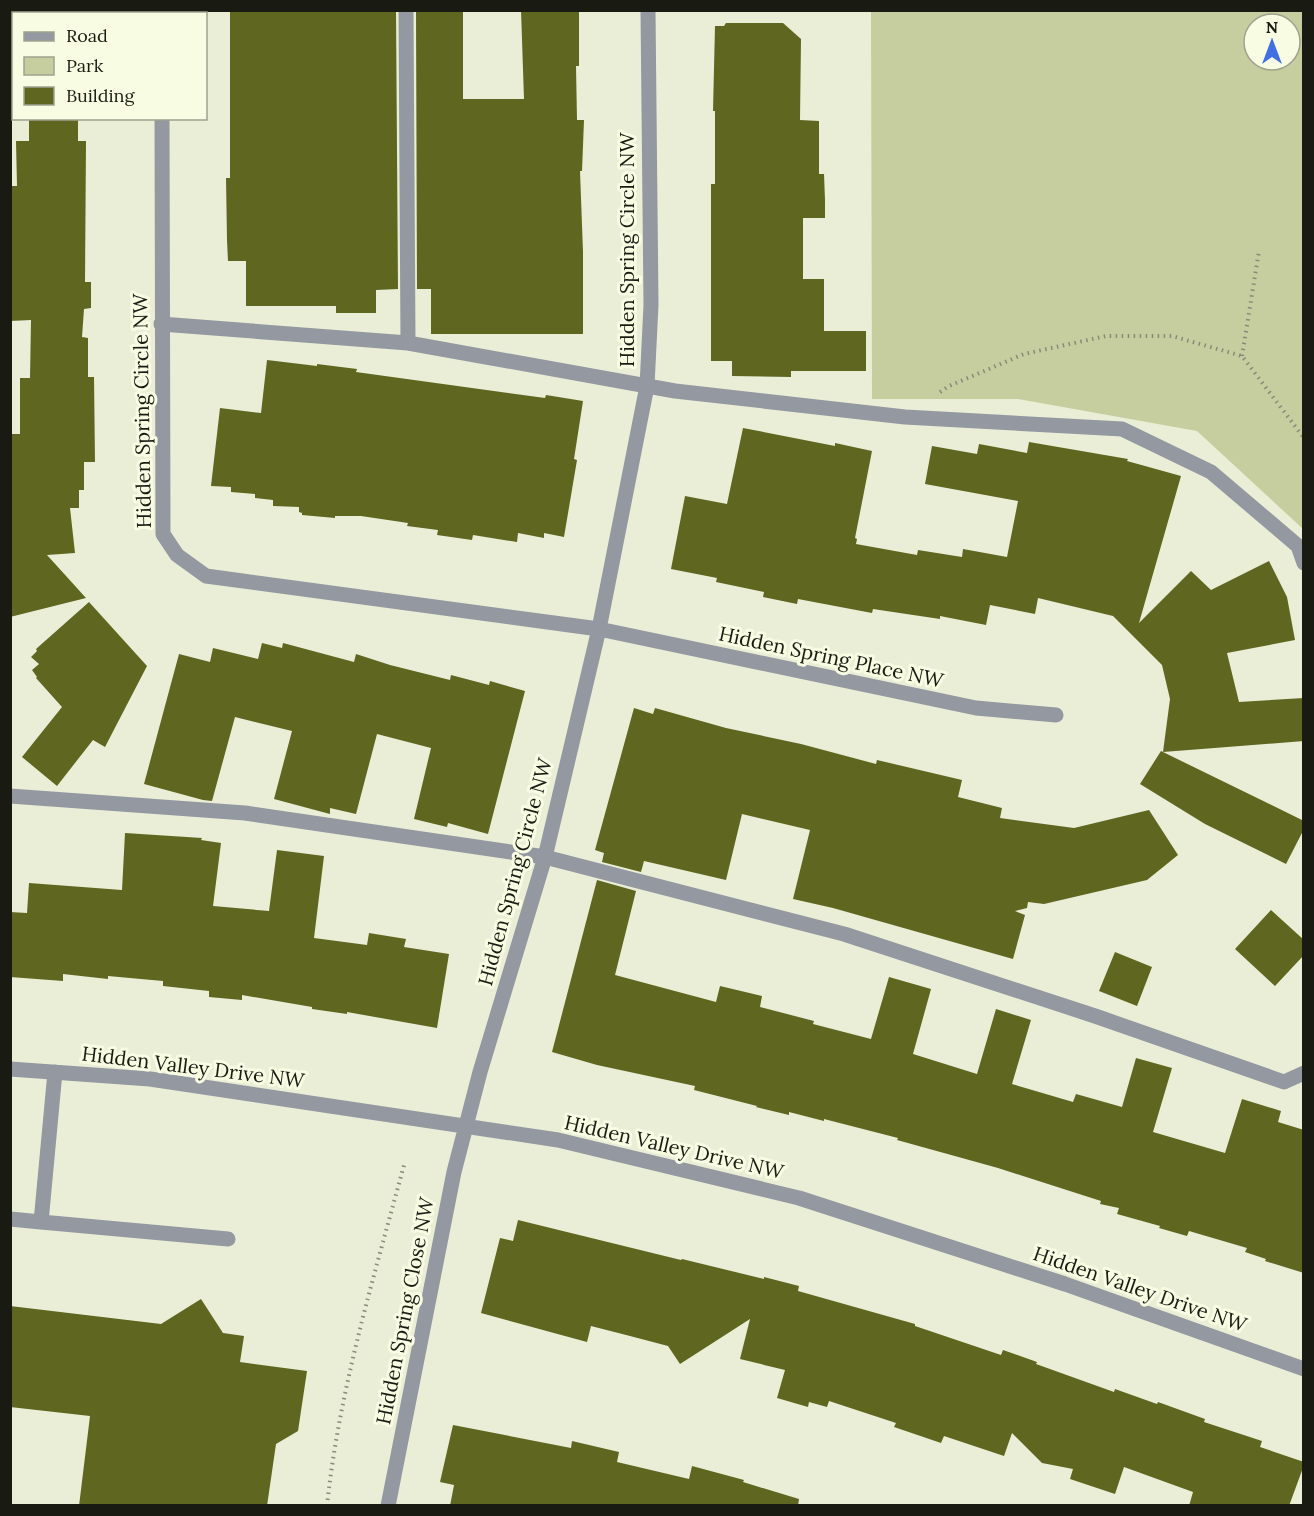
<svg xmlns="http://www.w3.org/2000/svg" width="1314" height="1516" font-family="Lora,serif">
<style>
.park{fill:#c6ce9f;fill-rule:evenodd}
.building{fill:#5e6620}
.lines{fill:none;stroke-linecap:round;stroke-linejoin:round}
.path{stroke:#888a7a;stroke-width:4;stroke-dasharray:1.5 4.5;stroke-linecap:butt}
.minor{stroke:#9398a1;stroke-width:15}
.labels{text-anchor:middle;stroke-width:6;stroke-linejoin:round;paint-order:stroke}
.street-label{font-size:20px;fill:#191a12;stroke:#f7fce3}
</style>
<rect width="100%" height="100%" fill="#eaeed6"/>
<path class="park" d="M871,11H1303V529L1197,431L1018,399H872ZM1254,24H1290V60H1254Z"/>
<path class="building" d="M230,10H396L398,289L376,290V313H336V306H246V261H228L227,240L226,178H230Z
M416,10H463V99H524L521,10H579V66H576L577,120H584L582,171H580L583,252V334H431V289H417Z
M726,23H783L801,39L800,120L819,121V174H824L825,200V218H803V279H824V331H866V371H791V377L732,376V361H711V184H715V111H713L715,26H724Z
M29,118H78V141H86L85,282H91V308L84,309L82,337L88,338V377H94L95,462H84V490H79V508H70L75,553L47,555L86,598L10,617V434H20V378H30L31,320L10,321V186H17L16,141H29Z
M267,360L317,366V364L357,369L356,372L545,398L546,395L583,401L574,459L577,460L564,537L544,533V538L518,533L517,542L473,535L472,540L437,535L438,530L407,526L408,523L361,516H335V518L302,515V513L299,512V507L273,506V500L255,498V494L231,492V487L211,486L220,408L261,413Z
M743,428L835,446V443L872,451L855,538L857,539L856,544L917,555L918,550L962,557L963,549L1007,557L1018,501L925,484L932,446L977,454L979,444L1027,453L1029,442L1128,459L1127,461L1181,476L1139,623L1191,571L1211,590L1269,561L1287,597L1295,640L1227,653L1239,702L1304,698V741L1163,752L1304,821V829L1286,864L1205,824L1140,784L1161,751L1163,752L1170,699L1162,665L1113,616L1038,598L1035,614L990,605L986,625L940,616V619L873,609L872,613L798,599L797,604L763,597L764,592L716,582L717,578L671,569L685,496L727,504Z
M89,602L147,666L105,747L93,740L57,786L22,757L62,707L36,678L37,677L32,670L39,664L31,657L37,651L36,649Z
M262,643L282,648L283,643L354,662L356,654L390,665L450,680L451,675L489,685L490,681L525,691L488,834L448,823L447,827L414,819L431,748L377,734L356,814L330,808V814L274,799L292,731L235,717L212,801L203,800L144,784L179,654L210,662L213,648L258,659Z
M634,708L653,714L655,708L726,728L801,744L876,764L877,760L962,780L958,797L1002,808L1000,818L1074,828L1149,810L1178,855L1147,880L1044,904L1028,902L1027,908L1015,911L1025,915L1013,959L833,908L793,899L810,830L742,814L726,880L644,861L641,872L602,862L604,853L595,850Z
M125,833L202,838L201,840L221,843L213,906L269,911L277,850L324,856L314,938L367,945L369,933L406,939L404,947L449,954L437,1028L347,1012V1014L312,1009V1007L242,995V1000L209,997V991L163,986V981L108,976V979L63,974V981L10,977V912L27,913L29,883L122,890Z
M597,880L636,891L615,975L716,1002L720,986L762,996L760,1007L814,1021L813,1024L871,1039L889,977L931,989L913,1054L977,1074L996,1009L1031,1020L1012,1084L1073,1102L1076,1094L1122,1107L1136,1058L1172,1068L1153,1132L1225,1153L1242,1099L1281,1111L1278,1122L1304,1130V1273L1265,1261L1266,1259L1245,1252L1247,1248L1189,1231L1187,1236L1159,1228L1160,1226L1117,1214L1119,1208L1100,1204L1101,1201L998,1168L897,1140L898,1138L824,1119V1121L789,1112V1115L756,1107L757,1106L694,1090L695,1086L597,1065L552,1052Z
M1271,910L1304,940V955L1275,986L1235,949Z
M1115,952L1152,967L1137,1006L1099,991Z
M518,1220L681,1260L682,1259L764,1279V1277L799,1286L798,1291L915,1324V1326L1001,1355L1003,1350L1037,1362L1036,1364L1114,1392L1115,1389L1157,1404L1158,1402L1205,1419L1204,1422L1262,1441L1260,1447L1304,1462V1465L1289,1506H1189L1193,1492L1124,1467L1115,1494L1070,1479L1073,1469L1042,1463L1012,1433L1004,1456L944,1436L941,1443L894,1427L896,1423L829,1401L827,1407L809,1402L808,1407L777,1398L785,1370L740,1359L750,1319L680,1364L668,1346L630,1336L591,1326L587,1342L481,1313L500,1238L513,1241Z
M201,1299L223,1333L244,1336L240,1362L307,1371L298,1431L276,1444L267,1506H79L90,1416L10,1407V1306L161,1324Z
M453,1425L571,1448L572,1441L619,1452L617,1462L689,1479L692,1466L744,1480L743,1482L799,1499L798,1506H450L454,1485L440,1482Z"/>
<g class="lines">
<path class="path" d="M1242,356L1259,251
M940,392L949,386L1024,354L1106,336H1172L1242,356L1304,438
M327,1506C339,1390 374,1277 404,1165"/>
<path class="minor" d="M406,10L408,343
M162,14V10
M162,118L163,534L177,555L206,576L599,629L976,708L1056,715
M161,324L408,343L675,391L905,417L1122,429L1211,472L1298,546L1304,563
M10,796L245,813L545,857L844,934L1098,1017L1284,1082L1304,1073
M10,1069L150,1079L558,1140L799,1198L1065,1284L1304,1369
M55,1072L41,1222L228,1239
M10,1219L41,1222
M388,1506L454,1172L480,1072L545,857L599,629L647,386L651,305L648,10"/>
</g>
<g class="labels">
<g class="street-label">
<text transform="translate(627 250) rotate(-90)" y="7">Hidden Spring Circle NW</text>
<text transform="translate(142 411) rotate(-91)" y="7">Hidden Spring Circle NW</text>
<text transform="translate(831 657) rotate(12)" y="7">Hidden Spring Place NW</text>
<text transform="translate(515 872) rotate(-75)" y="7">Hidden Spring Circle NW</text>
<text transform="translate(193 1067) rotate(7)" y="7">Hidden Valley Drive NW</text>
<text transform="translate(674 1147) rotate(13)" y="7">Hidden Valley Drive NW</text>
<text transform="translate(1140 1289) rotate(19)" y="7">Hidden Valley Drive NW</text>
<text transform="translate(405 1311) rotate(-79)" y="7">Hidden Spring Close NW</text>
</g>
</g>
<rect width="1314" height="1516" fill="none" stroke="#191a12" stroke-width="24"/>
<rect x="12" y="12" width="195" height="108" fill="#f7fce3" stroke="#9ea28f" stroke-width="1.5"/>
<rect x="24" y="32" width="30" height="9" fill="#9398a1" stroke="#9ea28f" stroke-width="1.5"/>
<text x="66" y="42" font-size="18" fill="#191a12">Road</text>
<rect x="24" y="57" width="30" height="18" fill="#c6ce9f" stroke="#9ea28f" stroke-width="1.5"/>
<text x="66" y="72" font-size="18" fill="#191a12">Park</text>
<rect x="24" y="87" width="30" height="18" fill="#5e6620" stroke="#9ea28f" stroke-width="1.5"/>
<text x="66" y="102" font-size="18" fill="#191a12">Building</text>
<g transform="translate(1272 42)"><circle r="28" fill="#f7fce3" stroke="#9ea28f" stroke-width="1.5"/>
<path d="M0-4.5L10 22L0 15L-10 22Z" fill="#426fe1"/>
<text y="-9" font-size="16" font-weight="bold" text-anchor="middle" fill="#191a12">N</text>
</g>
</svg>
